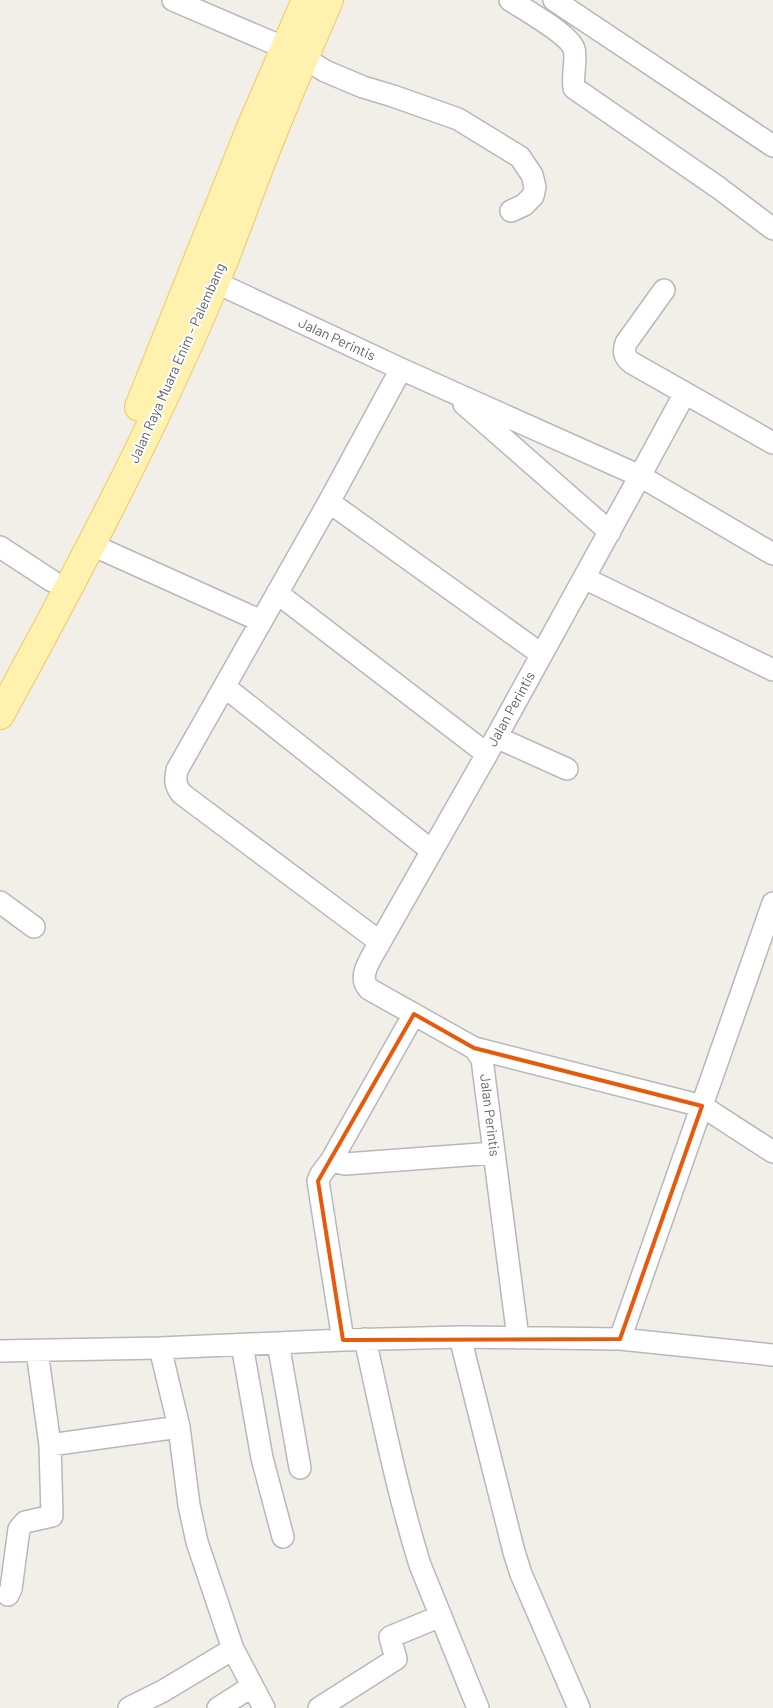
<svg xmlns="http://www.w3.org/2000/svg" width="773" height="1708" font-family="Barlow,sans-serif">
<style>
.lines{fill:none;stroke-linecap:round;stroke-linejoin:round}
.minor-casing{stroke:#b5b8bc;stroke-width:24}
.major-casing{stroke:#f2c960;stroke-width:30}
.minor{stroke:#fff;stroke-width:21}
.major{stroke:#fff2af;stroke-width:28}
.marked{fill:none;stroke:#e8590c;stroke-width:4;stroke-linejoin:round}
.labels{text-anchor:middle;stroke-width:4;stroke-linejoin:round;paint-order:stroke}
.street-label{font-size:14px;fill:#5f6368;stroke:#fff}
</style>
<rect width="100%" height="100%" fill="#f1efe8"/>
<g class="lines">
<defs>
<path id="minor" d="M173,0L285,48
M510,0C525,10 569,34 574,49C577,58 572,76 574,88L719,188L773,229
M554,0L773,146
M304,58L325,71L363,87L393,96L458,119L520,157L532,175L535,187L533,196L524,205L511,211
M215,282L401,369L640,476L487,754L380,942C373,956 356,976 369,989L474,1048L482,1059L518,1338
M664,290L626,343C623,352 624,357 632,363L773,443
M685,393L640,476L773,554
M464,404L610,532
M329,502L541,654
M90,544L261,621
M0,547L52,581
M584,578L773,670
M277,593L487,754
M225,687L432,851
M496,737L567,769
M0,902L34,927
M380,942L182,794C175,786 175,780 177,770L329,502L401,369
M474,1048L702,1106L773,1152
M331,1161L345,1164L494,1153
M460,1337L514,1552L521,1574L579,1708
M365,1339C382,1415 397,1491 420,1565L478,1708
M620,1339L773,903
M343,1340L318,1181L321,1174L331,1161L414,1014
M278,1343L300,1468
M242,1345L262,1458L283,1537
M160,1348L179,1427L189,1505L197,1542L233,1649L264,1708
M0,1351L160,1348L343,1340L460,1337L620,1339L773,1355
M50,1445L179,1427
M8,1595L11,1589L19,1529L25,1522L52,1516L50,1445L37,1351
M129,1708L163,1691L233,1649
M218,1708L251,1687
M319,1708L396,1659L390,1637L441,1616"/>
<path id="major" d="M139,407L251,127L306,0
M0,715C77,574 153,431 215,283C235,234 252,184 272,135C290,89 310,45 329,0"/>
</defs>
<use href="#minor" class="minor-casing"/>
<use href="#major" class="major-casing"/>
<use href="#minor" class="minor"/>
<use href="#major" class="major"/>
</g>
<path class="marked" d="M414,1014L474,1048L702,1106L620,1339L343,1340L318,1181Z"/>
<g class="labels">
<g class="street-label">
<text transform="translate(337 339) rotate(25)" y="5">Jalan Perintis</text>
<text transform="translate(177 363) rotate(-66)" y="5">Jalan Raya Muara Enim - Palembang</text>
<text transform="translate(511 709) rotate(-61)" y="5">Jalan Perintis</text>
<text transform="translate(490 1115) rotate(83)" y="5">Jalan Perintis</text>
</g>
</g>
</svg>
